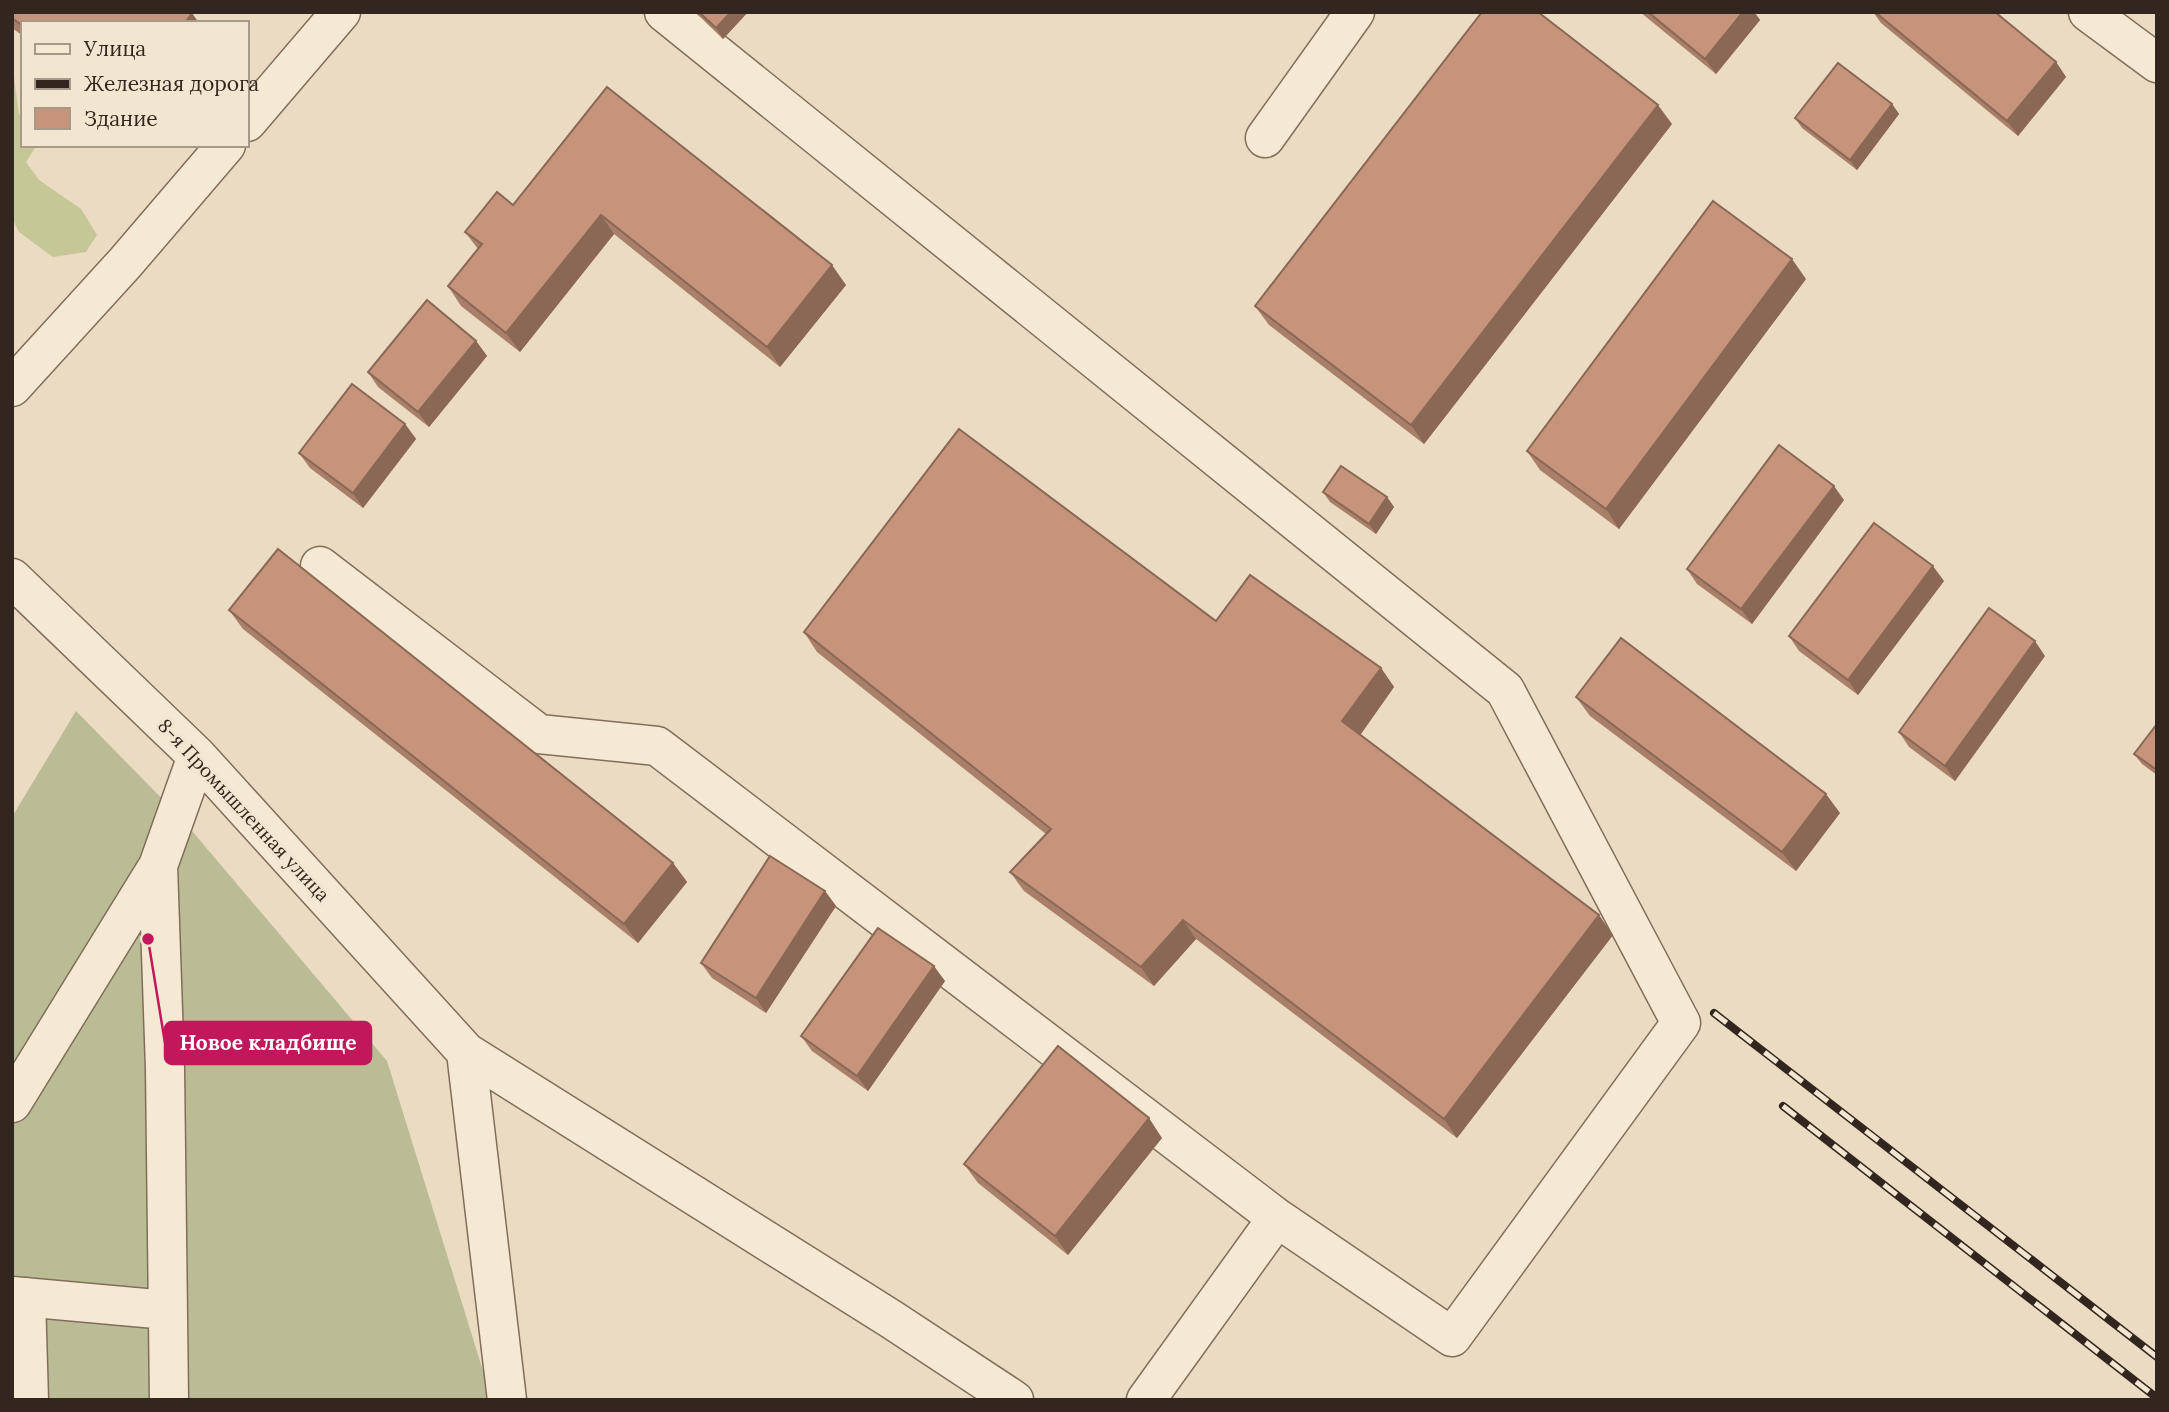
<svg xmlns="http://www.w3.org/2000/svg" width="2169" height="1412" font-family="Lora,serif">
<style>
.green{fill:#c5c797}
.cemetery{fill:#babc95}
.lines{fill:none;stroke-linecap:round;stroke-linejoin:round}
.minor-casing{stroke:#826d5b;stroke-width:41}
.minor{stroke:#f6e9d4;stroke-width:38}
.rail-casing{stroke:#33261e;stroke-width:8}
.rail{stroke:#f2e6d1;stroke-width:5;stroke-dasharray:16;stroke-linecap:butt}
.wall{fill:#a97f69}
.shaded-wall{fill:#8a6855}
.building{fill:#c5947a;stroke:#8a6855;stroke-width:2}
.labels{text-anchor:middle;stroke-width:7;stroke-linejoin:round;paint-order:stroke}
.street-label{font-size:19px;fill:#33261e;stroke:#f2e6d1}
.leader{fill:none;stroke:#c2185b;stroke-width:2.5}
.callout-dot{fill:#c2185b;stroke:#f2e6d1;stroke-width:2.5}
.callout{fill:#c2185b;stroke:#c2185b;stroke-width:2.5}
.callout-label{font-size:21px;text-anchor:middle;font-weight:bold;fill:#fff}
</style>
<rect width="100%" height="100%" fill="#eadbc2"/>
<path class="green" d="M12,62L19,114L23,116V145H37L26,162L39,180L81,209L97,235L86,252L53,257L19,232L12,218Z"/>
<path class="cemetery" d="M76,711L181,818L387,1061L492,1400H12V817Z"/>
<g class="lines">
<defs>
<path id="minor" d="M664,12L1505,690L1681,1023L1452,1337L1277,1218L1146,1400
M2088,12L2157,63
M247,122L341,12
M1265,138L1355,12
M12,387L125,263L226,145
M320,566L539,734L657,746L1277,1218
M12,578L197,756L466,1052L891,1319L1014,1400
M158,866L165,1069L169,1400
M466,1052L507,1400
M12,1103L158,866L197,756
M12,1296L167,1310
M26,1297L29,1400"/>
</defs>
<use href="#minor" class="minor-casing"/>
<use href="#minor" class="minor"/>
<defs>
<path id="rail" d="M1714,1013L2157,1357
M1783,1106L2157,1398"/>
</defs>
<use href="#rail" class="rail-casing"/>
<use href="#rail" class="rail"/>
</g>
<path class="wall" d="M12,12L23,23V36L12,28Z
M695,12H748L723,39Z
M1640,12H1754L1760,20L1716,74Z
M1873,12H1995L2056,62L2066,77L2018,136L1881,23Z
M607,87L846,285L780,367L614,234L520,352L461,306L448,286L478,249L465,232L513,205Z
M1892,104L1899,114L1857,170L1802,128L1795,118Z
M1672,124L1424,444L1269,325L1255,306Z
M1806,279L1619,529L1540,470L1527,451Z
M476,341L487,356L429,427L378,387L368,372Z
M405,424L416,439L363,508L310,468L299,453Z
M1323,492L1387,497L1394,507L1376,534L1330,502Z
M1844,500L1752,624L1697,584L1687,569Z
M1944,581L1858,695L1799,651L1789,636Z
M229,610L673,863L687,882L638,943L243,629Z
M804,632L1381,668L1394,687L1360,735L1613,935L1457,1138L1196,939L1154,986L1024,891L1010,872L1046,834L817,652Z
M2045,656L1955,781L1909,747L1899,732Z
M1576,697L1840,813L1796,871L1590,716Z
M2157,724V775L2142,764L2134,754Z
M825,891L836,906L766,1013L712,978L701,963Z
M945,981L868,1091L812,1051L801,1036Z
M1162,1138L1068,1255L978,1183L964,1164Z"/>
<path class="shaded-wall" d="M731,12H748L723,39L716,28Z
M1743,12H1754L1760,20L1716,74L1705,59Z
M192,13L199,23H185Z
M2056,62L2066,77L2018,136L2007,121Z
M1892,104L1899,114L1857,170L1850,160Z
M1658,105L1672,124L1424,444L1411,425Z
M601,215L614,234L520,352L506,333Z
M1792,259L1806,279L1619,529L1606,509Z
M832,265L846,285L780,367L767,347Z
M476,341L487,356L429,427L418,412Z
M405,424L416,439L363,508L353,493Z
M1834,486L1844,500L1752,624L1741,609Z
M1387,497L1394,507L1376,534L1369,524Z
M1933,566L1944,581L1858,695L1848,680Z
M2035,641L2045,656L1955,781L1945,766Z
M1381,668L1394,687L1356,741L1342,721Z
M1826,794L1840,813L1796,871L1782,852Z
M673,863L687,882L638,943L624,924Z
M825,891L836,906L766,1013L756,998Z
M1599,915L1613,935L1457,1138L1444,1119Z
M1183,920L1196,939L1154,986L1141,967Z
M934,966L945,981L868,1091L857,1076Z
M1149,1118L1162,1138L1068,1255L1055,1236Z"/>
<path class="building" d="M12,12H191L192,13L185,23H23V26L12,18Z
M699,12H731L716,28Z
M1482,12H1538L1658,105L1411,425L1255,306Z
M1648,12H1743L1705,59Z
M1875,12H1995L2056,62L2007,121Z
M1838,63L1892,104L1850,160L1795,118Z
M607,87L832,265L767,347L601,215L506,333L448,286L482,244L465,232L497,192L513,205Z
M1713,201L1792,259L1606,509L1527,451Z
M427,300L476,341L418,412L368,372Z
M352,384L405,424L353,493L299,453Z
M959,429L1216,621L1250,575L1381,668L1342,721L1599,915L1444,1119L1183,920L1141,967L1010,872L1051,829L804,632Z
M1779,445L1834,486L1741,609L1687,569Z
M1341,466L1387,497L1369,524L1323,492Z
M1874,523L1933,566L1848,680L1789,636Z
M278,549L673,863L624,924L229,610Z
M1989,608L2035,641L1945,766L1899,732Z
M1621,638L1826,794L1782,852L1576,697Z
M2157,724V770L2134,754Z
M770,856L825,891L756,998L701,963Z
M878,928L934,966L857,1076L801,1036Z
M1058,1046L1149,1118L1055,1236L964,1164Z"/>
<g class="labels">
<g class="street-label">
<text transform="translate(244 810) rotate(47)" y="7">8-я Промышленная улица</text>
</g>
</g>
<path class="leader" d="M148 939L165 1043"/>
<circle class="callout-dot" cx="148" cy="939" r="7"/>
<rect class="callout" x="165" y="1022" width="206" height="42" rx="7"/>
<g class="callout-label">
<text x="268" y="1050">Новое кладбище</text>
</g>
<rect width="2169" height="1412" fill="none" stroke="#33261e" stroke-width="28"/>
<rect x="21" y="21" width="228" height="126" fill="#f2e6d1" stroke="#a69989" stroke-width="2"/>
<rect x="35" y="44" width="35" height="10" fill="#f6e9d4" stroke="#a69989" stroke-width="2"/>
<text x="84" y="56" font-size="21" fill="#33261e">Улица</text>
<rect x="35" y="79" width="35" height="10" fill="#33261e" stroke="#a69989" stroke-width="2"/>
<text x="84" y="91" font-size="21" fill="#33261e">Железная дорога</text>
<rect x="35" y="108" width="35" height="21" fill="#c5947a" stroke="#a69989" stroke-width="2"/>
<text x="84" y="126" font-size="21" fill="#33261e">Здание</text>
</svg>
